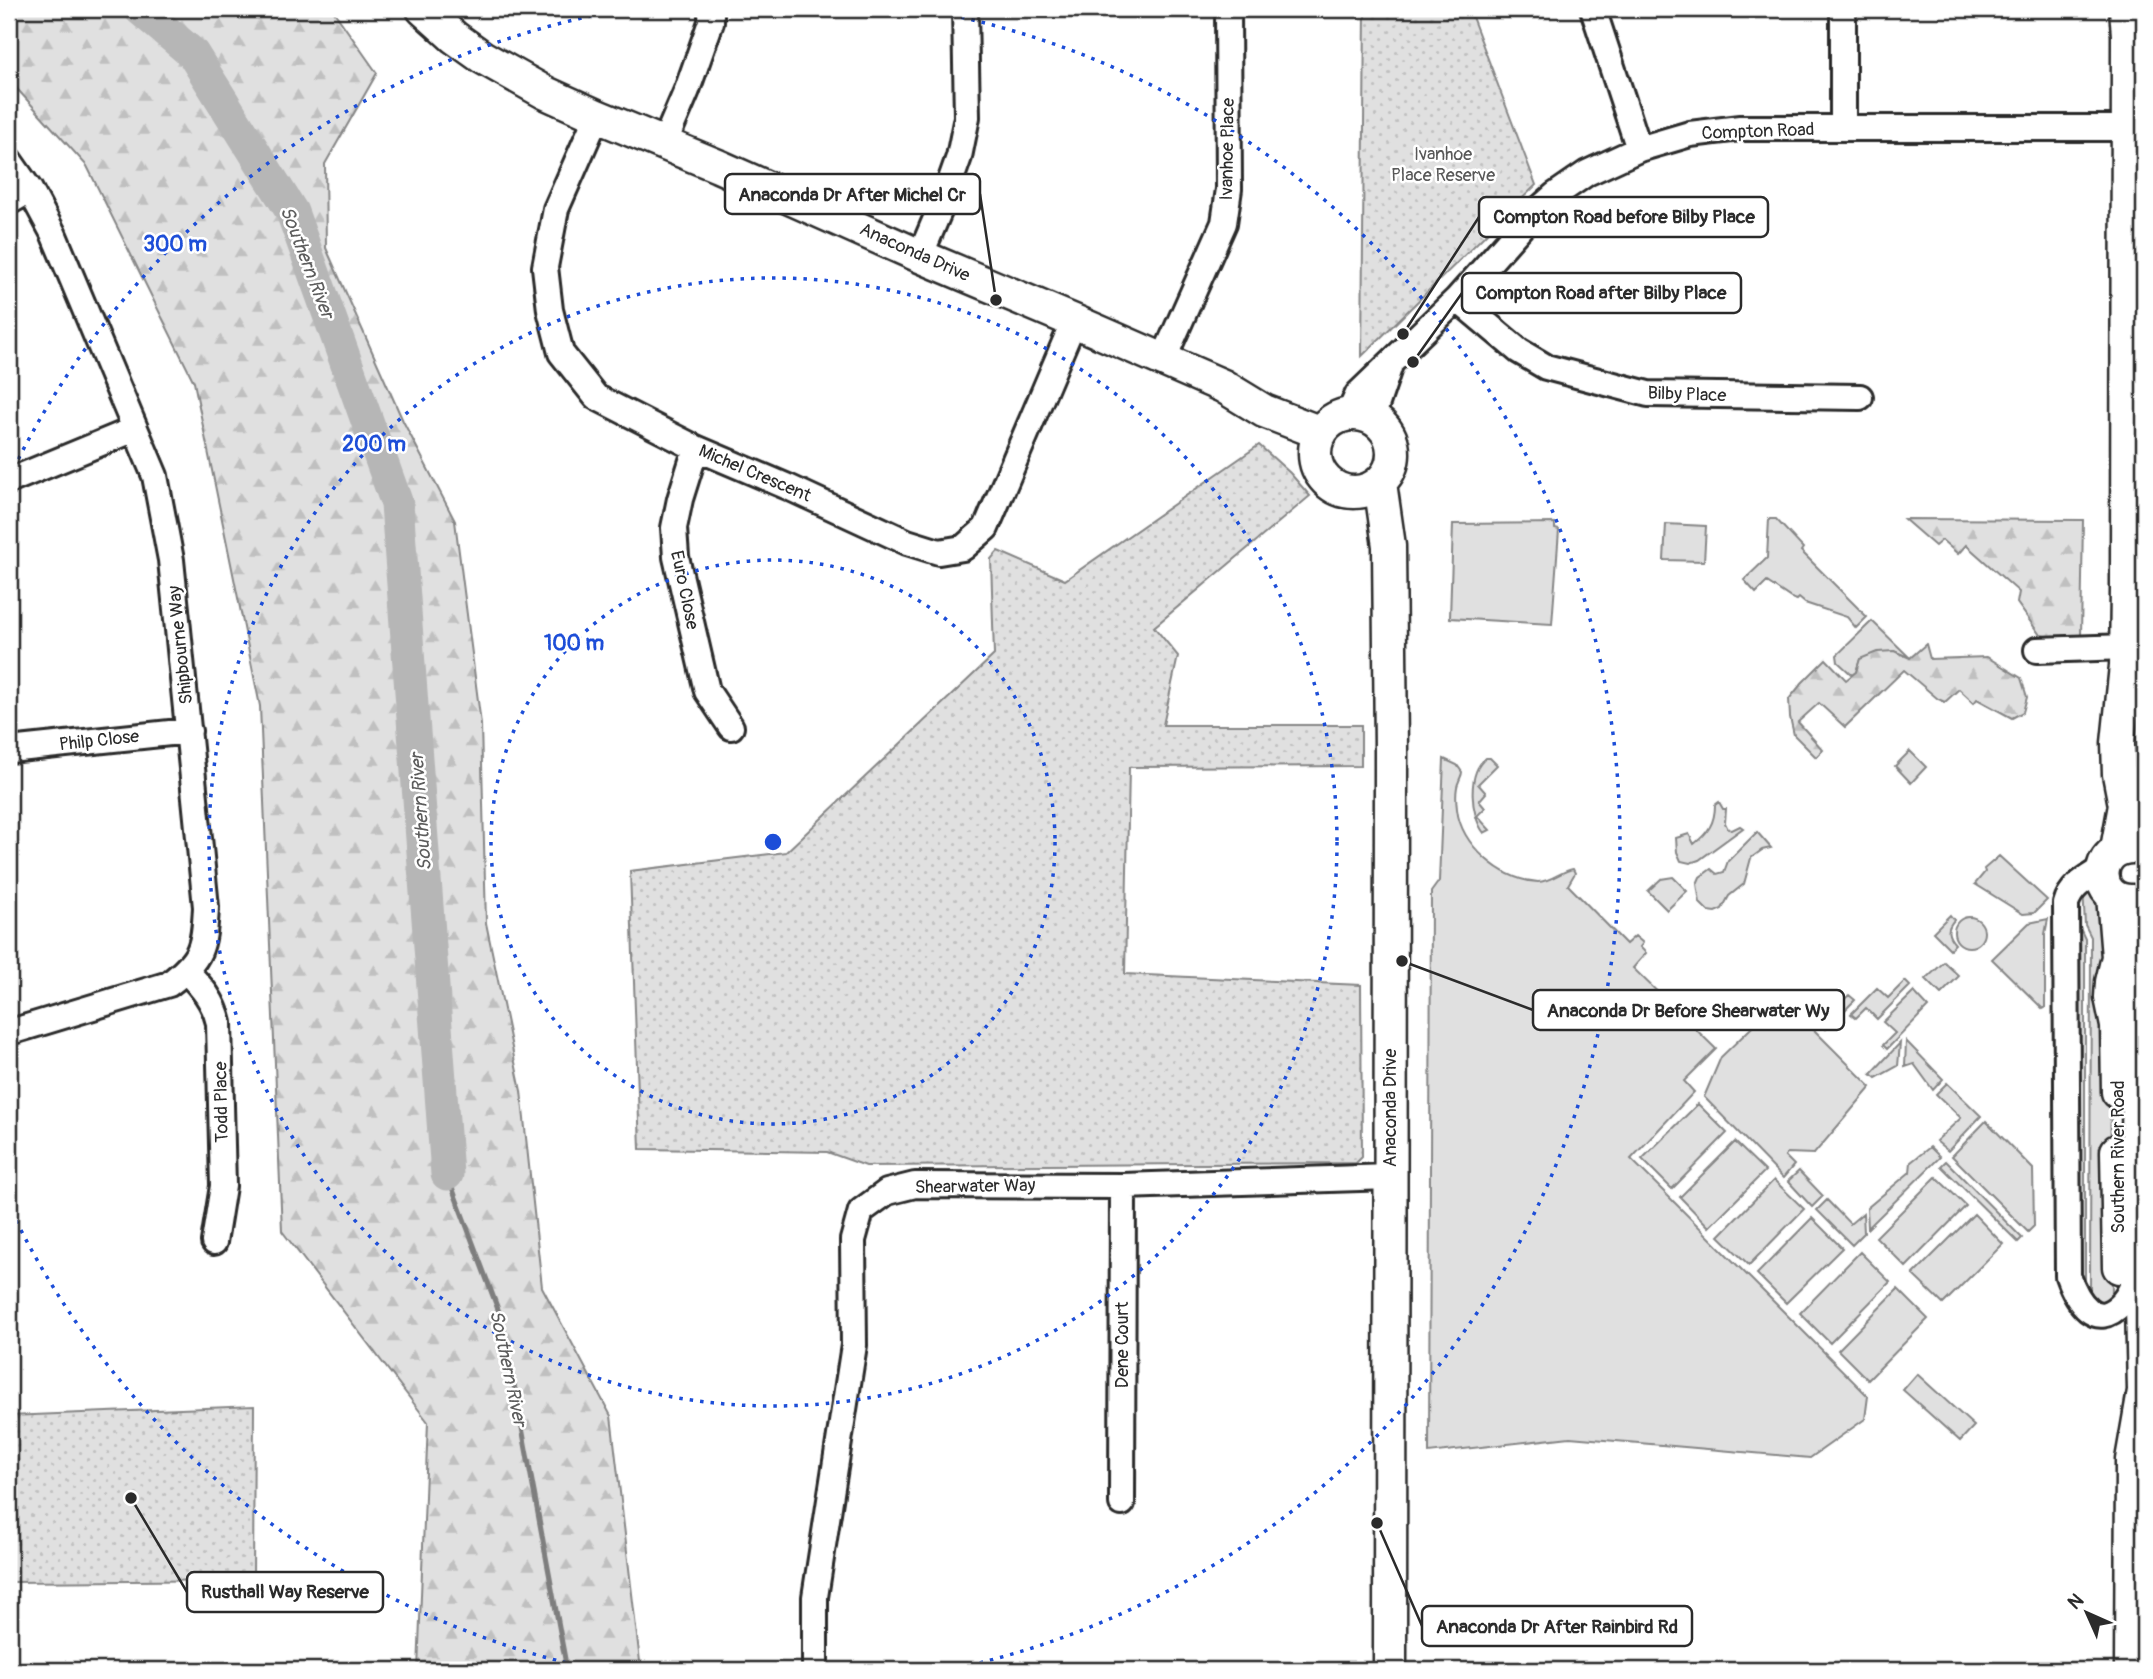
<svg xmlns="http://www.w3.org/2000/svg" width="2153" height="1679" font-family="Pangolin,sans-serif">
<style>
.green{fill:#e0e0e0;stroke:#868686;stroke-width:2}
.forest{fill:url(#forest-firs);stroke:#868686;stroke-width:2}
.park{fill:url(#park-dots);stroke:#868686;stroke-width:2}
.lines{fill:none;stroke-linecap:round;stroke-linejoin:round}
.stream{stroke:#7e7e7e;stroke-width:5}
.river{stroke:#b6b6b6;stroke-width:33}
.minor-casing{stroke:#2b2b2b;stroke-width:30}
.major-casing{stroke:#2b2b2b;stroke-width:37}
.minor{stroke:#fff;stroke-width:24}
.major{stroke:#fff;stroke-width:32}
.ring{fill:none;stroke:#1d4ed8;stroke-width:3.5;stroke-dasharray:3.5 7}
.labels{text-anchor:middle;stroke-width:5;stroke-linejoin:round;paint-order:stroke}
.street-label{font-size:18px;fill:#2b2b2b;stroke:#fff}
.park-label{font-size:18px;fill:#585858;stroke:#fff}
.water-label{font-size:19px;font-style:italic;fill:#5c5c5c;stroke:#fff}
.centre{fill:#1d4ed8;stroke:#fff;stroke-width:3.5}
.ring-label{font-size:21px;text-anchor:middle;font-weight:bold;fill:#1d4ed8;stroke:#fff;stroke-width:5;stroke-linejoin:round;paint-order:stroke}
.leader{fill:none;stroke:#2b2b2b;stroke-width:2.5}
.callout-dot{fill:#2b2b2b;stroke:#fff;stroke-width:2.5}
.callout{fill:#fff;stroke:#2b2b2b;stroke-width:2.5}
.callout-label{font-size:19px;text-anchor:middle;font-weight:bold;fill:#2b2b2b}
</style>
<defs>
<pattern id="forest-firs" width="22" height="20" patternUnits="userSpaceOnUse" patternTransform="scale(1.75)"><rect width="22" height="20" fill="#e0e0e0"/><path d="M5 1l3.5 6h-7zM16 11l3.5 6h-7z" fill="#c0c0c0"/></pattern>
<pattern id="park-dots" width="8" height="8" patternUnits="userSpaceOnUse" patternTransform="scale(1.75)"><rect width="8" height="8" fill="#e0e0e0"/><path d="M2 2h.1M6 6h.1" fill="none" stroke="#c0c0c0" stroke-width="1.8" stroke-linecap="round"/></pattern>
</defs>
<rect width="100%" height="100%" fill="#fff"/>
<filter id="ink" filterUnits="userSpaceOnUse"><feTurbulence type="fractalNoise" baseFrequency=".0143" numOctaves="2"/><feDisplacementMap in="SourceGraphic" scale="14" xChannelSelector="R" yChannelSelector="G"/><feConvolveMatrix kernelMatrix="1 2 1 2 8 2 1 2 1" color-interpolation-filters="sRGB"/></filter>
<g filter="url(#ink)">
<path class="green" d="M1769,519H1776L1803,548L1801,551L1867,617L1856,628L1847,617L1805,603L1799,598L1797,600L1791,598L1767,582L1756,593L1744,580L1767,558Z
M1555,523V529L1559,530L1552,624L1450,618L1453,524Z
M1666,524L1706,526L1704,561L1664,560Z
M1872,621L1910,658L1894,651L1860,659L1856,672L1852,675L1838,662L1837,655Z
M1910,751L1926,767L1911,783L1895,766Z
M1486,758H1490L1497,765L1478,784L1486,793L1479,801L1485,808L1477,816L1490,830L1484,833C1470,815 1467,772 1486,758Z
M1444,759L1457,765L1462,772C1462,775 1460,778 1459,781C1455,789 1456,801 1457,809C1461,845 1501,880 1538,882C1551,882 1561,871 1573,869L1575,873L1568,885L1626,944L1635,936L1643,943L1640,947L1646,953L1633,968L1716,1049L1684,1081L1694,1092L1631,1159L1868,1396L1865,1419L1810,1458L1570,1437L1429,1453L1431,892L1439,881Z
M1719,802L1723,809H1726L1725,823L1728,829L1732,830L1740,826L1743,828L1699,860L1690,863L1681,861L1677,852L1676,838L1689,834L1694,844C1708,833 1715,823 1715,805Z
M1757,832L1771,848L1762,850L1751,858L1744,884L1729,896L1722,909L1715,912L1708,911L1700,903L1697,884L1700,877L1711,869L1717,874L1724,872L1728,861Z
M1999,856L2047,900L2034,913L2023,914L1975,884L1985,872L1984,869Z
M1673,877L1687,891L1667,910L1648,891L1661,879Z
M2088,885L2109,925L2112,1299L2100,1305L2090,1299L2091,937L2085,925L2083,888Z
M2078,899L2079,926L2085,939V1290L2078,1279Z
M1950,915L1954,920C1946,929 1947,935 1955,944L1950,949L1933,932Z
M1954 932a15 15 0 1 1 30 0a15 15 0 1 1-30 0Z
M2048,919L2045,934V1008L2043,1009L1992,959L2029,923Z
M1944,962L1959,976L1941,994L1926,979Z
M1905,981L1910,986L1877,1019L1866,1008L1856,1018L1851,1014L1877,988L1888,998Z
M1914,992L1928,1007L1887,1049L1883,1045L1895,1033L1883,1022Z
M1849,995L1855,1000L1826,1029L1819,1022Z
M1777,1003L1798,1024L1803,1019L1871,1087L1814,1154L1787,1153L1785,1156L1794,1165L1783,1178L1704,1097L1721,1057Z
M1906,1041L1943,1079L1933,1090L1914,1064L1905,1067Z
M1900,1043L1898,1066L1876,1078L1871,1074Z
M1947,1083L1981,1116L1948,1151L1936,1141L1961,1118L1936,1094Z
M1698,1104L1727,1133L1672,1189L1642,1159Z
M1986,1121L2033,1169L2034,1226L2028,1232L1952,1156Z
M1735,1142L1765,1171L1709,1227L1680,1197Z
M1930,1147L1940,1157L1868,1228L1867,1208L1910,1172L1911,1162Z
M1946,1161L2022,1238L2018,1242L1941,1166Z
M1799,1171L1823,1196L1812,1207L1788,1181Z
M1936,1177L1966,1206L1906,1267L1876,1237Z
M1774,1180L1804,1209L1749,1265L1719,1236Z
M1827,1200L1850,1224L1863,1213L1864,1233L1852,1245L1817,1210Z
M1974,1214L2003,1244L1943,1304L1913,1275Z
M1812,1218L1842,1248L1786,1303L1757,1274Z
M1860,1252L1890,1282L1830,1343L1800,1313Z
M1898,1289L1928,1319L1868,1380L1838,1350Z
M1917,1374L1974,1426L1960,1441L1903,1390Z"/>
<path class="forest" d="M9,9H332L377,73L325,164L326,248L403,421L455,521L481,724L486,923L521,1091L542,1287L611,1416L641,1670H418L428,1422L282,1231L260,706L194,382L87,166L9,80Z
M1904,519L2083,520L2081,637L2054,638L2040,635L2017,603L2019,592L1966,545L1958,554L1942,540L1935,546Z
M1926,644L1930,659L1987,657L2021,678L2027,697L2023,712L2012,718L1977,699L1974,703L1959,689L1945,702L1938,699L1904,670L1845,727L1819,703L1798,722L1823,750L1816,757L1794,735L1790,717L1789,699L1802,683L1826,659L1846,680L1856,672L1860,659L1877,652L1894,651L1910,658Z"/>
<path class="park" d="M1365,9H1469L1536,185L1362,356Z
M1259,445L1290,473L1310,496L1154,627L1178,656L1163,725H1361V766L1129,767L1125,974L1361,985L1362,1157L1356,1163L866,1166L827,1152L640,1149L630,871L786,852L994,655L991,559L998,551L1065,580Z
M254,1406L253,1580L9,1582V1416Z"/>
<g class="lines">
<path class="stream" d="M447,1174L502,1320L565,1659L563,1670"/>
<path class="river" d="M140,9L193,54L292,212L397,504L447,1174"/>
<defs>
<path id="minor" d="M1593,9L1639,149
M597,116L556,209L545,267L550,310L561,353L596,397L696,448L788,487L907,542L939,552L963,548L986,528L1074,321
M1843,128V9
M664,144L687,90L711,22V9
M9,160L30,190L53,233L155,476L171,560L206,907C204,947 202,959 169,984L17,1030H9
M9,202L30,190
M920,256L943,202L959,157L967,117L965,9
M1457,299L1519,351L1546,367L1648,394L1860,397
M1163,360L1224,223L1229,189L1228,9
M1349,414L1358,394L1457,299L1528,219L1555,195L1587,173L1639,149L1690,134L1740,128H2128
M1372,418L1389,368
M696,448L680,499L674,528L676,557L707,691L731,727
M9,481L135,429
M2037,650L2127,647
M9,750L189,731
M2103,868C2088,878 2071,885 2066,904L2068,1276C2077,1301 2095,1332 2122,1303C2130,1295 2135,1280 2140,1269
M186,971C202,987 214,1001 219,1023L223,1186L214,1242
M1122,1503L1123,1186
M815,1670V1597L854,1345L853,1240L861,1211L887,1192L915,1185L1123,1186L1390,1177"/>
<path id="major" d="M423,9L454,37L482,57L546,93L597,116L718,166L920,256L1074,321L1223,386L1264,411L1321,433
M1315 453a39 39 0 1 1 78 0a39 39 0 1 1-78 0Z
M1380,483L1389,546L1391,751L1390,1670
M2141,782L2144,830
M2117,849L2125,805L2119,774L2118,743L2126,666L2127,589L2128,35L2126,9
M2113,896L2118,957L2112,982L2111,997L2117,1026L2118,1092
M2133,901C2092,903 2092,845 2135,847
M2117,1151L2119,1267
M2131,1670L2132,1460L2144,1391L2138,1132L2140,1046L2133,995V969L2144,916"/>
</defs>
<use href="#minor" class="minor-casing"/>
<use href="#major" class="major-casing"/>
<use href="#minor" class="minor"/>
<use href="#major" class="major"/>
</g>
</g>
<g class="ring">
<circle cx="773" cy="842" r="282"/>
<circle cx="773" cy="842" r="564"/>
<path d="M597 1670A846 846 0 0 1 9 1206M9 478A846 846 0 0 1 626 9M920 9A846 846 0 0 1 949 1670"/>
</g>
<g class="labels">
<g class="street-label">
<text transform="translate(1758 131) rotate(-2)" y="6">Compton Road</text>
<text transform="translate(1227 149) rotate(-89)" y="6">Ivanhoe Place</text>
<text transform="translate(915 252) rotate(24)" y="6">Anaconda Drive</text>
<text transform="translate(1687 394) rotate(2)" y="6">Bilby Place</text>
<text transform="translate(755 473) rotate(23)" y="6">Michel Crescent</text>
<text transform="translate(685 590) rotate(78)" y="6">Euro Close</text>
<text transform="translate(180 645) rotate(-96)" y="6">Shipbourne Way</text>
<text transform="translate(99 740) rotate(-6)" y="6">Philp Close</text>
<text transform="translate(221 1102) rotate(-91)" y="6">Todd Place</text>
<text transform="translate(1390 1108) rotate(-90)" y="6">Anaconda Drive</text>
<text transform="translate(2118 1157) rotate(-90)" y="6">Southern River Road</text>
<text transform="translate(975 1186) rotate(-1)" y="6">Shearwater Way</text>
<text transform="translate(1122 1345) rotate(-90)" y="6">Dene Court</text>
</g>
<g class="park-label">
<text x="1443" y="160">Ivanhoe<tspan x="1443" dy="21">Place Reserve</tspan></text>
</g>
<g class="water-label">
<text transform="translate(308 262) rotate(69)" y="7">Southern River</text>
<text transform="translate(420 812) rotate(-94)" y="7">Southern River</text>
<text transform="translate(509 1368) rotate(78)" y="7">Southern River</text>
</g>
</g>
<circle cx="773" cy="842" r="10" class="centre"/>
<g class="ring-label">
<text x="175" y="251">300 m</text>
<text x="374" y="451">200 m</text>
<text x="574" y="650">100 m</text>
</g>
<path class="leader" d="M996 300L980 194M1403 334L1479 217M1413 362L1462 293M1402 961L1533 1010M131 1498L187 1592M1377 1523L1422 1626"/>
<g class="callout-dot">
<circle cx="996" cy="300" r="7"/>
<circle cx="1403" cy="334" r="7"/>
<circle cx="1413" cy="362" r="7"/>
<circle cx="1402" cy="961" r="7"/>
<circle cx="131" cy="1498" r="7"/>
<circle cx="1377" cy="1523" r="7"/>
</g>
<g class="callout">
<rect x="725" y="174" width="255" height="40" rx="7"/>
<rect x="1479" y="197" width="289" height="40" rx="7"/>
<rect x="1462" y="273" width="279" height="40" rx="7"/>
<rect x="1533" y="990" width="311" height="40" rx="7"/>
<rect x="187" y="1572" width="196" height="40" rx="7"/>
<rect x="1422" y="1606" width="270" height="40" rx="7"/>
</g>
<g class="callout-label">
<text x="852" y="201">Anaconda Dr After Michel Cr</text>
<text x="1624" y="223">Compton Road before Bilby Place</text>
<text x="1601" y="299">Compton Road after Bilby Place</text>
<text x="1688" y="1017">Anaconda Dr Before Shearwater Wy</text>
<text x="285" y="1598">Rusthall Way Reserve</text>
<text x="1557" y="1633">Anaconda Dr After Rainbird Rd</text>
</g>
<rect width="2153" height="1679" fill="none" stroke="#fff" stroke-width="35"/>
<rect x="18" y="18" width="2118" height="1644" fill="none" stroke="#2b2b2b" stroke-width="2.5" filter="url(#ink)"/>
<g transform="translate(2087 1613) rotate(315)" stroke="#ffffff" stroke-width="5" paint-order="stroke">
<path d="M0-5L12 26L0 18L-12 26Z" fill="#2b2b2b"/>
<text y="-10" font-size="19" font-weight="bold" text-anchor="middle" fill="#2b2b2b">N</text>
</g>
</svg>
